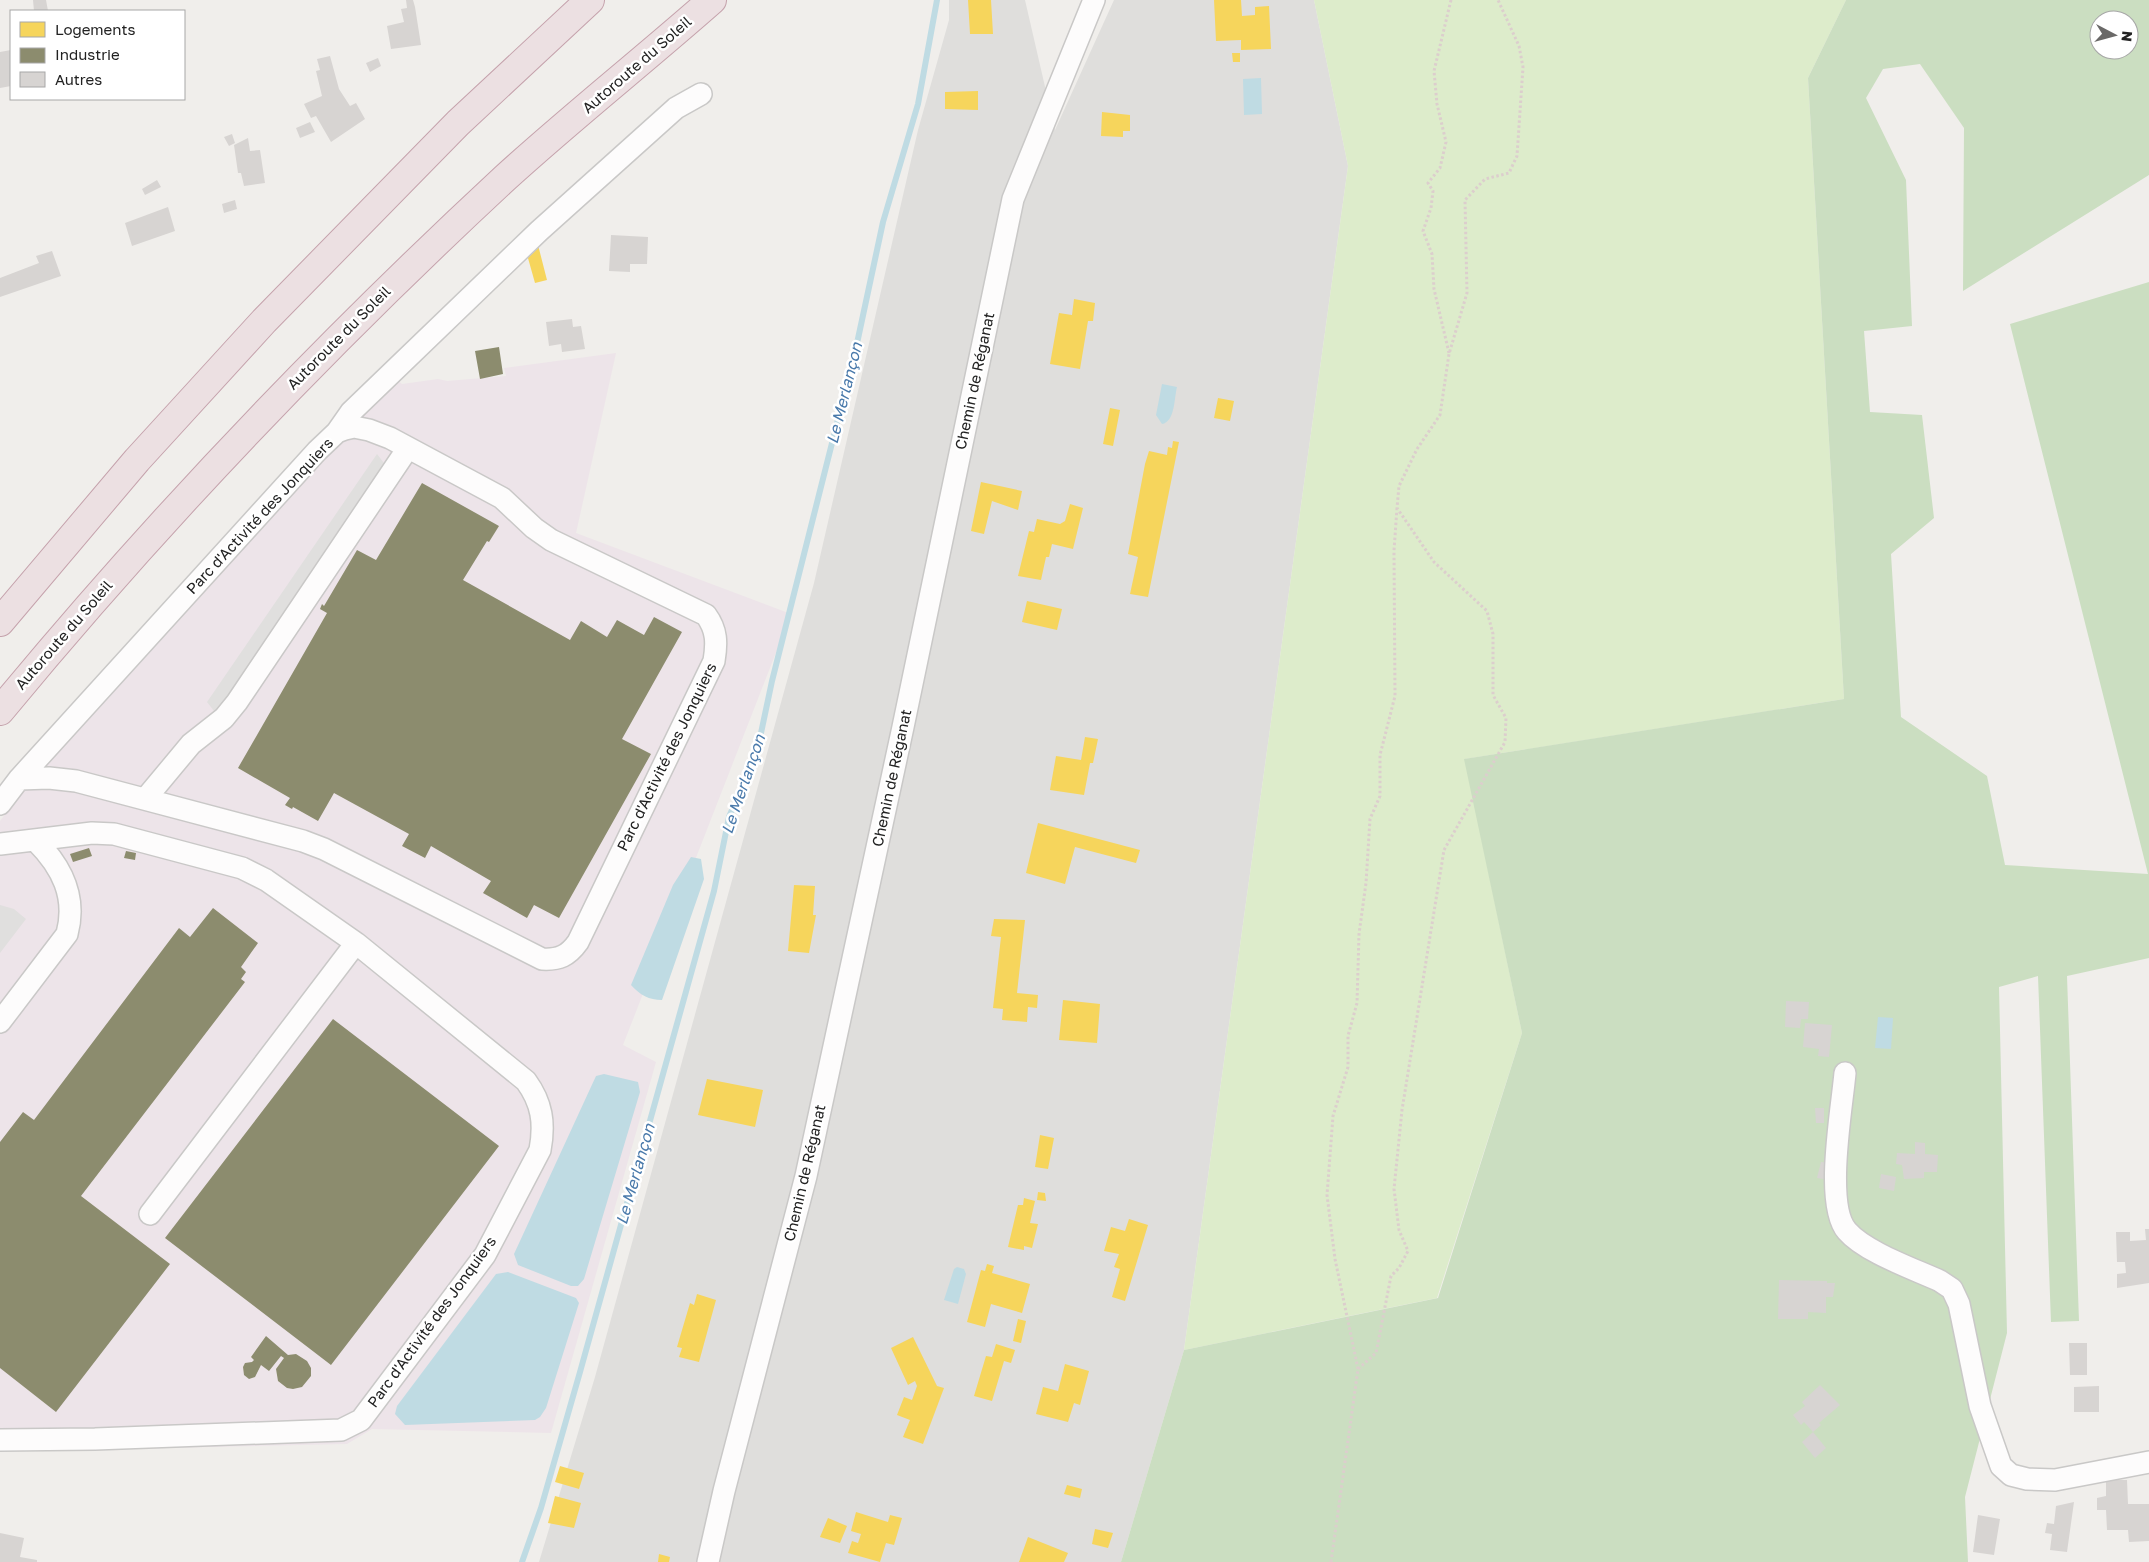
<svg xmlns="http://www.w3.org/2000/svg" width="2149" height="1562" font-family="'Golos Text',sans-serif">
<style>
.residential{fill:#dfdedc}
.industrial{fill:#ede4e9}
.grass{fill:#ddeccb}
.forest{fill:#cbdec1;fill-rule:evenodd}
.parking{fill:#e0dfde}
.water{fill:#bfdbe3}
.homes{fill:#f6d55c}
.industry{fill:#8c8c6e}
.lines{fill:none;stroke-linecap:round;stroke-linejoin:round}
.stream{stroke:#bfdbe3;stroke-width:6}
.building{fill:#d7d4d2}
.minor-casing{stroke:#c9c8c7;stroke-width:24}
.highway-casing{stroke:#c5a2ac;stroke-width:30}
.path{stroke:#dccecd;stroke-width:3;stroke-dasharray:2.5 2.5;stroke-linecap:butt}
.minor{stroke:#fdfcfc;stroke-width:21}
.highway{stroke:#ece0e2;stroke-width:28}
.labels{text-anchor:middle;stroke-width:5;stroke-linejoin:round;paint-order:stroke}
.street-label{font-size:15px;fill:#222;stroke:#fff}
.water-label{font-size:16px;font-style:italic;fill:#4a7aab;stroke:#fff}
</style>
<rect width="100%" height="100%" fill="#f0eeeb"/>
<path class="residential" d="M949,0H1025L1055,130L1114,0H1314L1348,166L1184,1350L1121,1562H539L595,1377L814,583L918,130L949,20Z"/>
<path class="industrial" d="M616,353L576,533L791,614L623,1045L656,1062L551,1433L372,1429L347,1444L122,1449L0,1447V821L36,773L395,378L402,384L438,379L447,381L506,376L504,368Z"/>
<path class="grass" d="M1314,0H1846L1808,78L1844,699L1465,759L1522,1033L1437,1298L1184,1350L1348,166Z"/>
<path class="forest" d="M1846,0H2149V175L1963,291L1964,128L1920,64L1883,69L1866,98L1906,180L1912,326L1864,331L1870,412L1922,415L1934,518L1891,554L1901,717L1987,776L2005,865L2148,874L2010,324L2149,282V958L2067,976L2079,1321L2051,1322L2038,976L1999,987L2007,1333L1965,1497L1968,1562H1121L1184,1350L1438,1298L1522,1033L1464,759L1844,699L1808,78ZM2099,20H2129V50H2099Z"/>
<path class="parking" d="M377,454L397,480L229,730L207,702Z
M0,905L14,909L26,919L0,953Z"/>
<path class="water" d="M1261,78L1262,114L1244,115L1243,79Z
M1162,384L1177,387C1174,399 1175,422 1162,424L1156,415Z
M691,857L701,859L704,879L662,1000C649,1000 640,995 631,985L673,885Z
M1878,1017L1893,1018L1891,1049L1875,1048Z
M604,1074L638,1082L640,1092L584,1279L578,1286H571L518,1265L514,1254L596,1076Z
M957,1267L964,1269L966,1274L958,1304L944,1300L954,1269Z
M508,1272L576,1298L579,1303L546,1408L540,1417L535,1420L405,1425L395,1414L397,1406L496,1274Z"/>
<path class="homes" d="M968,0H991L993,34H970Z
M1214,0H1241L1242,16L1255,15V7L1269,6L1271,49L1241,50V40L1216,41Z
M1232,53H1240V62H1233Z
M978,91V110L945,109V92Z
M1102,112L1130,115V131H1123V137L1101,136Z
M537,241L547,280L535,283L526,251Z
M1074,299L1095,303L1093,321H1088L1080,369L1050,364L1059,313L1072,315Z
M1218,398L1234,401L1230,421L1214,418Z
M1110,408L1120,410L1113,446L1103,444Z
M1173,441L1179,442L1148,597L1130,594L1138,557L1128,554L1145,464L1149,451L1167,455L1168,447L1172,448Z
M981,482L1022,491L1018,510L992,501L984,534L971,531Z
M1070,504L1083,508L1073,549L1052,544L1049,557H1046L1041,580L1018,576L1029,531L1034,532L1037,519L1060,524L1065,521Z
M1027,601L1062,609L1057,630L1022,622Z
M1085,737L1098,739L1093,763H1090L1084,795L1050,790L1056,756L1081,760Z
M1038,823L1140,850L1136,863L1075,847L1065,884L1026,873Z
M794,885L815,886L813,915H816L809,953L788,951Z
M994,919L1025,920L1017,993L1038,995L1037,1008L1028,1007L1027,1022L1002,1020L1003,1009L993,1008L1001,937L991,936Z
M1063,1000L1100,1004L1097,1043L1059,1040Z
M707,1079L763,1090L755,1127L698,1115Z
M1040,1135L1054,1138L1048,1169L1035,1167Z
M1038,1192L1045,1193L1046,1201L1037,1200Z
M1024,1198L1035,1201L1030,1223L1038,1224L1032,1248L1024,1246V1250L1008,1247L1018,1205H1023Z
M1129,1219L1148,1225L1125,1301L1112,1297L1120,1269L1114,1267L1119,1254L1104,1251L1111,1227L1125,1231Z
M987,1264L994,1266L992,1273L1030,1284L1022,1313L991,1304L985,1327L967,1322L981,1270L985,1271Z
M697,1294L716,1300L699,1362L679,1357L682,1348L677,1347L690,1303L694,1305Z
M1018,1319L1026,1321L1021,1343L1013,1341Z
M913,1337L937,1386L944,1388L923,1444L903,1437L910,1420L897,1415L904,1397L912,1400L917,1386L915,1381L908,1385L891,1348Z
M996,1344L1015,1350L1011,1363L1004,1361L992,1401L974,1396L986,1356L992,1357Z
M1065,1364L1089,1371L1080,1405L1074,1403L1068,1422L1036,1414L1043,1387L1058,1391Z
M560,1466L584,1473L579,1489L555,1482Z
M1067,1485L1082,1489L1080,1498L1064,1494Z
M555,1496L581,1503L574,1528L548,1523Z
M856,1512L888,1522L890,1515L902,1518L894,1545L886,1543L880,1562L848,1553L852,1541L858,1543L861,1534L851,1531Z
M828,1518L847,1526L840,1543L820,1537Z
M1095,1529L1113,1533L1108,1548L1092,1544Z
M1028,1537L1068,1553L1064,1562H1019Z
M659,1554L670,1557L669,1562H658Z"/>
<path class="industry" d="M499,347L503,374L480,379L475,351Z
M422,483L499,526L489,542L487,541L463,580L570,640L581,621L607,637L617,620L644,635L654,617L682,632L622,739L651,754L559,918L534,905L527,918L483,893L491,881L431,846L425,858L402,846L409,834L334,793L318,821L293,807L292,809L285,805L290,798L238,768L327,613L320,609L322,604L324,606L357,550L376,560Z
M89,848L92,856L73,862L70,854Z
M126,851L136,853L135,860L124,858Z
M213,908L258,943L241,967L246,972L241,979L245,982L81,1196L170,1264L56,1412L0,1368V1142L23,1112L34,1120L179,928L190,937Z
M333,1019L499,1146L331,1365L165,1238Z
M266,1336L288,1355L296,1354L307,1361L311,1368V1376L302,1387L293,1389L287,1388L278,1381L276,1369L284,1358L281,1356L269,1371L261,1365L255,1377L249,1379L244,1375L243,1367L245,1363L252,1362L254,1360L251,1357Z"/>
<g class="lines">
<path class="stream" d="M522,1562L541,1508L580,1372L714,891L729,817L757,752L772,681L856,348L883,222L918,104L937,0"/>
</g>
<path class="building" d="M33,0H46L48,11H34Z
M406,0H413L415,7L421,45L391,49L387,26L404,22L401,9L407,8Z
M11,50V86L0,88V52Z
M330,56L339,89L332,92L339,89L350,106L356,103L365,119L331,142L316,116L311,118L304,104L322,96L316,71L320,70L317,59Z
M378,58L381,66L370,72L366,63Z
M310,122L315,132L300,138L296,128Z
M232,134L235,143L229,146L224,137Z
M248,138L250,151L260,150L265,183L244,186L241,173H238L234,145Z
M157,180L161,187L145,195L142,189Z
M235,200L237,209L224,213L222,204Z
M168,207L175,231L132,246L125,223Z
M611,235L648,237L647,264H630V272L609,271Z
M52,251L61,276L0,297V278L39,263L36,256Z
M572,319L573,327L581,326L585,349L562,352L561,344L549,346L546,322Z
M1786,1001L1809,1002L1808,1019H1801L1800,1028L1785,1027Z
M1805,1023L1832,1025L1829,1057L1818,1056L1819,1049L1803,1047Z
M1815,1108H1824V1123H1816Z
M1915,1142L1925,1143V1154L1938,1155L1937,1172H1924V1178L1904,1179L1902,1165L1896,1164L1897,1153L1915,1154Z
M1821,1162L1833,1163L1830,1180L1817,1178Z
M1881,1174L1896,1177L1894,1191L1879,1188Z
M2145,1229H2149V1283L2117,1288V1274L2126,1273L2125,1262H2117L2116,1232H2130V1241L2146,1240Z
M1779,1280L1827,1281V1283H1835L1833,1297H1826V1313L1808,1312V1319H1778Z
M2069,1343H2087V1375H2070Z
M1820,1385L1840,1405L1819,1423L1821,1425L1813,1432L1826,1448L1815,1458L1802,1442L1813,1432L1804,1422L1801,1425L1793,1415L1805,1406L1802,1402Z
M2099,1386V1412H2074V1387Z
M2106,1480H2127L2128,1504H2149V1541L2129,1542L2128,1530H2107L2106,1510H2097V1498L2106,1496Z
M2074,1502L2067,1552L2050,1550L2052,1534L2045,1533L2047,1523L2054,1524L2056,1506Z
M1978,1515L2000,1519L1994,1555L1973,1552Z
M0,1533L24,1538L20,1557L37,1560V1562H0Z"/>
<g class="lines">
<defs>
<path id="minor" d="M337,432L351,412L539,231L676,108L701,94
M146,798L191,744L224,718L237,702L408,448
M0,804L19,779L317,451L337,432L345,429L354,427L369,430L390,438L502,498L534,528L551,540L706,615C717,630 717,643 714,661L578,942C568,956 559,960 542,959L324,849L303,841L76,781L49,778L19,779
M0,844L92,833L114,834L242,868L266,880L356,943L526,1081C542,1103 545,1123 540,1150L485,1255L361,1420L341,1430L95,1439L0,1440
M0,1022L67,934C77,897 62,867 36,841
M1845,1073C1842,1108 1824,1205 1847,1231C1865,1252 1914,1269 1940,1281L1952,1289L1959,1304L1980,1406L2001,1466L2011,1475L2027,1479L2055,1480L2149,1462
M150,1214L356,943
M708,1562L724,1491L806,1176L903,727L1013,199L1094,0"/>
<path id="highway" d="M0,622L137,460L264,321L458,123L590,0
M0,711C156,522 325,345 505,178C572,117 644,60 712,0"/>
</defs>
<use href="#minor" class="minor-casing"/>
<use href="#highway" class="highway-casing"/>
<path class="path" d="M1449,353L1434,289L1432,254L1423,231L1431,208L1433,191L1428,183L1440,168L1446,142L1437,104L1434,71L1451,0
M1358,1369L1335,1259L1327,1195L1333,1116L1348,1067V1036L1357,1003L1359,934L1366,883L1370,819L1380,796V755L1395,696L1394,551L1397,508
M1331,1562L1358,1369L1376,1353L1391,1276L1399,1268L1408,1251L1399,1230L1394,1189L1402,1110L1444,850L1505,742L1506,718L1493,695V634L1487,611L1434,562L1397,508L1399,486L1417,449L1440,415L1449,354L1467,293L1465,200L1485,179L1509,173L1517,156L1523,67L1519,46L1498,0"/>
<use href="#minor" class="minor"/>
<use href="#highway" class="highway"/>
</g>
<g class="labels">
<g class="street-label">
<text transform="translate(637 65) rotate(-41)" y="5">Autoroute du Soleil</text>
<text transform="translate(339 338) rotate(-45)" y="5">Autoroute du Soleil</text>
<text transform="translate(975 381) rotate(-78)" y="5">Chemin de Réganat</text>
<text transform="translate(260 516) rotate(-47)" y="5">Parc d'Activité des Jonquiers</text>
<text transform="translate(64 635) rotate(-49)" y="5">Autoroute du Soleil</text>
<text transform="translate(667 757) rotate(-64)" y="5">Parc d'Activité des Jonquiers</text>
<text transform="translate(892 778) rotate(-78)" y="5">Chemin de Réganat</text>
<text transform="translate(805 1173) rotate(-77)" y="5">Chemin de Réganat</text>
<text transform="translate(432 1322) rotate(-54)" y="5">Parc d'Activité des Jonquiers</text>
</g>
<g class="water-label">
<text transform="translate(844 393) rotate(-76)" y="6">Le Merlançon</text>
<text transform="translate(743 784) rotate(-71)" y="6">Le Merlançon</text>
<text transform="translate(635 1174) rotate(-74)" y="6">Le Merlançon</text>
</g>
</g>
<rect x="10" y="10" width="175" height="90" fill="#ffffff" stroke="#a7a7a7"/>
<rect x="20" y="22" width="25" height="15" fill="#f6d55c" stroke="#a7a7a7"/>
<text x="55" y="35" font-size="15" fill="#222222">Logements</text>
<rect x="20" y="48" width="25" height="15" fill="#8c8c6e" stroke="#a7a7a7"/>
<text x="55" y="60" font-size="15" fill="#222222">Industrie</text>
<rect x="20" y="72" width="25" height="15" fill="#d7d4d2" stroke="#a7a7a7"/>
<text x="55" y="85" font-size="15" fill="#222222">Autres</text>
<g transform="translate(2114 35) rotate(96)"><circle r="24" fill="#ffffff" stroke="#a7a7a7"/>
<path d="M0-4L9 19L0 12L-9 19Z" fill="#6a6968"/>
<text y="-8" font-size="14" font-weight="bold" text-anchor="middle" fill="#222222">N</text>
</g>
</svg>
